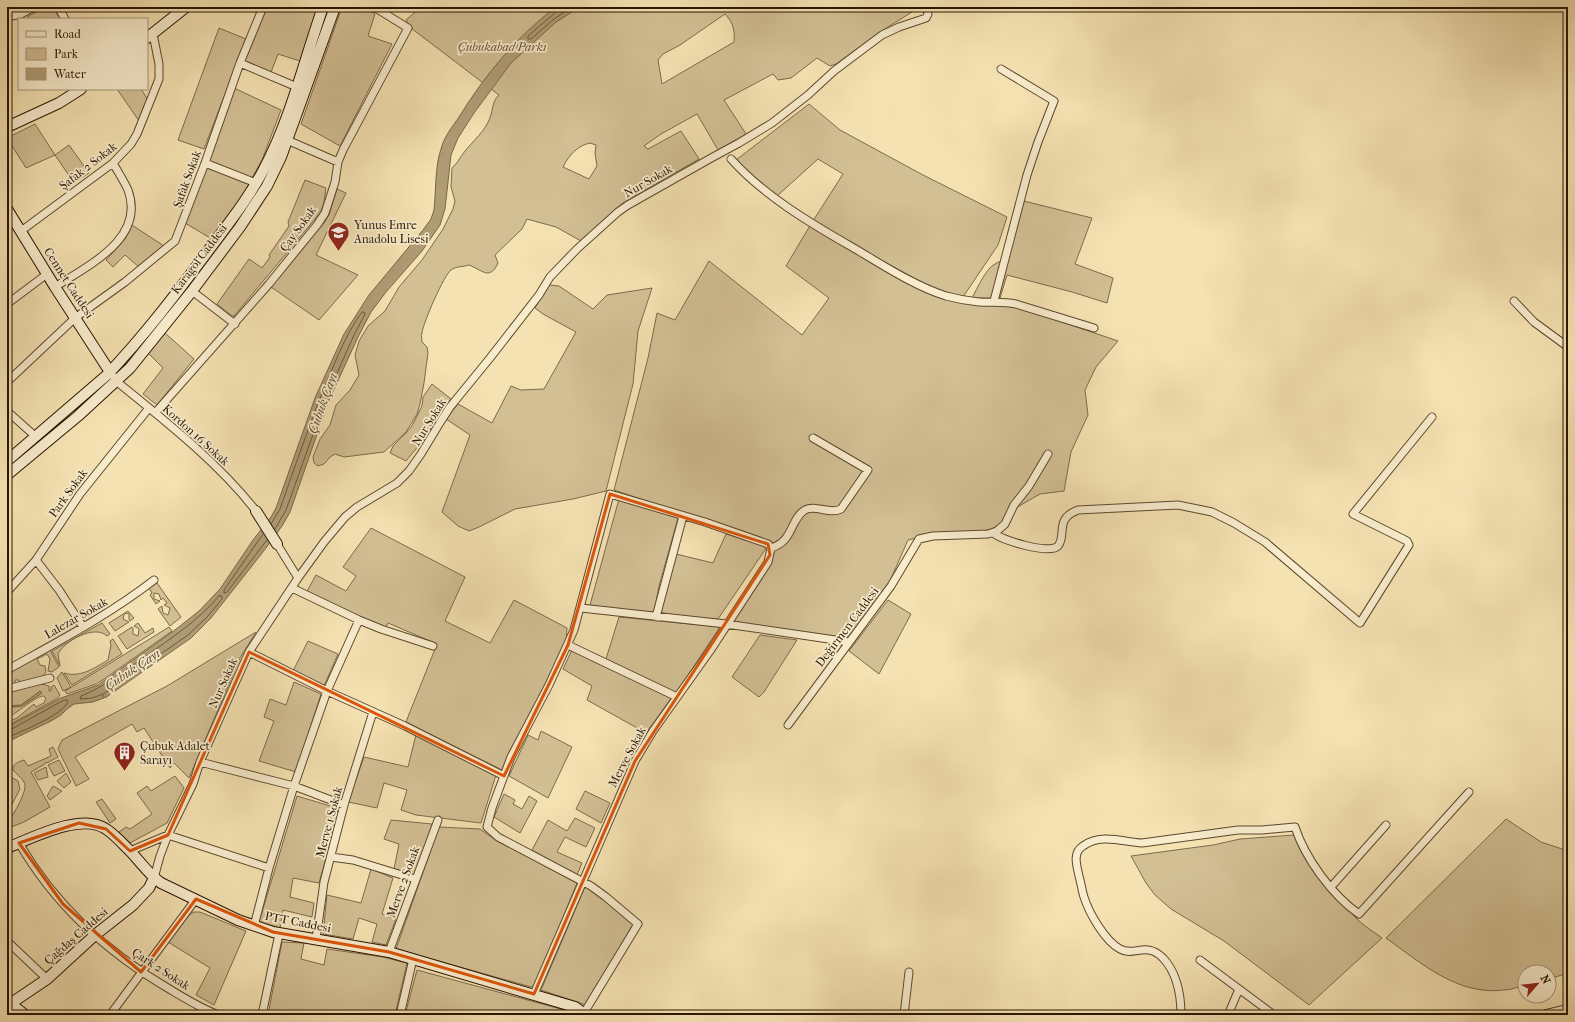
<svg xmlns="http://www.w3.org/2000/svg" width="1575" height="1022" font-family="'IM FELL French Canon',serif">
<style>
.green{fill:#d2bf94;stroke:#7d6a4a;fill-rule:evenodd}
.water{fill:#af9c75;stroke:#796646}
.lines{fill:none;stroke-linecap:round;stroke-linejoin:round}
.shore{stroke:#6c583a;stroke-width:1}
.street-casing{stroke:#5b482c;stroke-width:9}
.secondary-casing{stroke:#281500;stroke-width:12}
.street{stroke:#f8eccd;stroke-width:7}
.secondary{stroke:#f8eccd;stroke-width:10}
.marked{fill:none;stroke:#de560b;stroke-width:3;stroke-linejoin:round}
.labels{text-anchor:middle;stroke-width:3.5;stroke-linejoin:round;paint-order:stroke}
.park-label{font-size:12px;font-style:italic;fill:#645034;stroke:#f8eccd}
.street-label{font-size:12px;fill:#281500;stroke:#f8eccd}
.poi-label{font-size:12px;fill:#281500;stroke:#f8eccd;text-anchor:start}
.water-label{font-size:13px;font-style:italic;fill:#5e4b2f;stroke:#f8eccd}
</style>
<rect width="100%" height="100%" fill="#f5e2b2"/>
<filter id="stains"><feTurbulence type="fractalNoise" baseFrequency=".005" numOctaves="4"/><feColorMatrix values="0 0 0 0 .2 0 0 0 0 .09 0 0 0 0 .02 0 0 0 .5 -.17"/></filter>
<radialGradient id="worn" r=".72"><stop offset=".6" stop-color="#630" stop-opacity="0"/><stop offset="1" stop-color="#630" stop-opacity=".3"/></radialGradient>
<path class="green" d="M45,7H53L60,19H28L27,17Z
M267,7H319L300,61L278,54L271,72L244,61Z
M342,7H363L375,14L368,36L392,44L340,146L301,124Z
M421,7H916L912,12L880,32L836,64L830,66L817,58L791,78L778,80L773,74L724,100L746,134L718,150L697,114L661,134L644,146L648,149L681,131L699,159L623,203L581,241L556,227L527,219L522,229L495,255L498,263C490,281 482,270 469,265C463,267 456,266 451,270C444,275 423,323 422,333C421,336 422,339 422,342L427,347L428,353L424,383L420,404L417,414L406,432L384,452L344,457L335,454L330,457L324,464L318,466L314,463L313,457L320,439L330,425L336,405L350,390L359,375L355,355L359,341L368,326L385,311L399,287L422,260L443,229L453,209L455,201L451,187L452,168C458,163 460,157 465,151C474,140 485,131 490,118C493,110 492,101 499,95L411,28L406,20ZM725,14C733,22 735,30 734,42L662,84L658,60L663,54L680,45ZM590,143L596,145L595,153L597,166L589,179L563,167C569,155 577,146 590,143Z
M219,28L246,39L204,149L178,140Z
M234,88L281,110L262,160L252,178L208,161Z
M117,89H141L148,100L139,121Z
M809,104L840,130L923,175L1007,217L998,245L963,297C935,290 910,276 885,262C861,249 837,236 813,221L843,174L818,159L777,196L758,183L736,160Z
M35,124L55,155L69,145L89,173L74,183L55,155L26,168L7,138Z
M207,167L251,184L212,239L185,223Z
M305,180L326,188L324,203L321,211L316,218L234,316H232L217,304L249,259L262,268L270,257L269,255L289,226L288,222Z
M337,189L346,193L316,255L358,275L319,320L271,287L324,223L329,215Z
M1024,201L1092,218L1075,264L1113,278L1107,303L1072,292L1007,275L1000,298H972C977,289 986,268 995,264C999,261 1004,261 1009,257Z
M811,224L948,298L1006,303L1118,341L1096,367L1085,390L1088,415L1071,452L1064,491L1040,494L1014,509L1001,524L992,529L978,532L929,535L908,540L889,583L854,632L845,639L730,622L770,563C773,557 776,550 773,543L614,490L648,358L657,313L675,320L709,261L802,335L829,298L786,266Z
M132,225L164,246L139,267L125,255L113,267L106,260L125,239Z
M549,285L559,286L593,309L607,295L652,288L638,331L633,384L606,491L573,499L515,509L479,527L469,531L458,526L442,512L470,435L446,419L458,404L492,423L511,386L521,390L544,389L576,332L543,314L535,308Z
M165,333L194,359L157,405L143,394L163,368L148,353Z
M432,384L451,399L425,438L406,461L390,453L393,446L406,433L412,426L422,406L423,397Z
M619,499L678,518L659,586L654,612L621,610L590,605Z
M371,528L465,577L445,621L490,643L514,600L567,628L566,642L502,770L406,722L437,644L388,623L385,629L306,593L316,575L346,591L356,576L343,567Z
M726,534L767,547L718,619L659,615L676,554L713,563Z
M157,583L181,617L170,626L158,609L162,606L163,613L168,615L170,608L164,605L167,603L163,598L161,600L159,594L154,593V599L160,601L156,604L150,595L152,593L149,588Z
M888,600L911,614L879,674L849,651Z
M128,611L134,618L130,621L129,619V614L126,613L124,615L123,619L129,622L115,631L109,623Z
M619,617L720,627L676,693L606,659Z
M102,623L110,634L107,636C95,624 64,641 58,654L60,666L52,651Z
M138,623L145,633L153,628L154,632L127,649L118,636L132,627L133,629V634L138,636L139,629L134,626Z
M169,627L172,631L104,679L96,684L67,694L65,691Z
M256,632L240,658L189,778L174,763L170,768L144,728L137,732L132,724L75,757L89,779L76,786L58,749L62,740L167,686Z
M760,635L797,640L764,692L759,697L732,677Z
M113,639L122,654L72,685L64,673C81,678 94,668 108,660L111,645L110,641Z
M308,641L338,654L324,686L293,671Z
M50,650L59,667L52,672L48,671L50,659L47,654L37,659L40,665L45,666L46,672L42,678L20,683L19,680H15V684L10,685V681L7,673Z
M572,650L672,697L646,733L587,700L592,686L563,669Z
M62,672L71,687L63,691L57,678Z
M294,682L321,694L296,772L259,761L274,721L264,717L270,699L286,705Z
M42,684L49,686V691H51V687L54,685L60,695L58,698L7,726V722L17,718L34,704L36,707L44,703L46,699L44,696C37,695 16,714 7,718V692Z
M541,731L572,747L548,798L509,776L528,735L538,740Z
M416,735L496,775L481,823L416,815L401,810L407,790L384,783L377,808L348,802L364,757L408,767Z
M53,747L58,757L47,763L46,762L45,764L31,772L50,807L24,822L11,827L10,826L8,823C13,814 29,790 24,782C21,777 16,774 13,770C12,764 18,762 24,760L28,766L51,756L49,749Z
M59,760L65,771L54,776L48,765Z
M46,767L48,777L38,780L34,773Z
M66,773L71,782L64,788L57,781Z
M175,776L184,788L167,823L130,843L119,832L126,827L130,829L152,814L137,793L147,786L151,791Z
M11,777L18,781L20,789L7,814V779Z
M53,786L62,791L50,800L47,796Z
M585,791L610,803L601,823L576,809Z
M504,794L515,800L513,804L522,809L529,796L537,801L520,833L494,817Z
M297,796L337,808L338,815L319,883L293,878L290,897L314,903L312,917L283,910L280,928L259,922Z
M102,799L116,819L110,823L96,802Z
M575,818L595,828L586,847L565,837L557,852L582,863L577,875L532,850L548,820L567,831Z
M1506,819L1541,842L1568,851V973L1549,979V972H1525V985C1518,987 1511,990 1504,990C1458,996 1421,963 1386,938Z
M391,820L432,824L415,876L394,869L399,844L384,839Z
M439,827L480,829L494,839L577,883L536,984L531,987L396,949Z
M1294,835C1309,865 1333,895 1357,919C1364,926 1374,932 1382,938L1309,1005L1224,941L1171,909L1155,895L1146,883L1131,856L1213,845L1240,839Z
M371,869L393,878L382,914L396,919L386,945L372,942L377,924L359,918L353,939L323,934L327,895L361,903Z
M585,887L596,892L633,924L586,1005L541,990Z
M193,912H200L246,931L214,1005L196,995L210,968L168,942L185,919Z
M282,942L304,943L301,959L324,965L327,949L383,957L407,963L395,1015H268Z
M417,970L572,1012L579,1015H405Z"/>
<path class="water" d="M556,7H580L556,22L511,63L474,113L458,138L451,155L445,209L440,225L422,251L386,292L371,312L358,337L329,400L290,512L282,526L266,548L211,618L191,638L105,698L103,695L104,698L93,702L74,704L67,709L61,715L51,721L7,742V727L61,698L98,685L175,630L199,611L220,589L253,540L271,517L276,508L315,398L344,334L369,295L423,230L431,219L434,210C436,192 435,165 441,149C444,137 452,127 459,117C485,75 516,37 556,7Z
M40,691L42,693L22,706L7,708V706L21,705Z"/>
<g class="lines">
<path class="shore" d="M558,7L556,12L528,36V39H531L554,19L572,7
M271,524L280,509C296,464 311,419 330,374C339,353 348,331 362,312H364L365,314L354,335L326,398L286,510L275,529
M263,534L224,590V593L227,592L267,540
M219,596H222V599L208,616L188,635L103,694L92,698L80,699L81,696C104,687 123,672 143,658C170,639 198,621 219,596Z
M7,730H10L62,701L66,700L68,701C64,715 21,731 7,738"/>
<defs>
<path id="street" d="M58,7L65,19
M7,17L21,14L34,7
M240,63L297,87
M287,140L338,162
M731,159C763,195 810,223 852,247C881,264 914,286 946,296C957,299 968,301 979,302C992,303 1002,301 1016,304L1094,328
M205,163L256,183
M21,231L113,163L131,144L137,134L159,79V64L153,34
M55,287C87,266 146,239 128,190C124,181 118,172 113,163
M192,291L235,324
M994,301L1027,175L1038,142L1054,101L1001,69
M1514,301L1534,322L1568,347
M7,304L47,274
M114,377L116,381C164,420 219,463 256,511
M7,382L75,318L125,282L175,241L205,163L240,63L263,7
M7,411L35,436
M155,413L269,284L317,225L325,213L335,182L338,162L343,150L408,28L374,7
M993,533C1002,540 1049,555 1058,546C1067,535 1054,519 1078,510L1178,505L1212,512L1234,523L1265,542L1360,623L1409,545L1407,541L1353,514L1432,417
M277,544L298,578
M771,548C794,541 790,519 805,510C816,504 829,515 841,509L868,470L813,438
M36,560L59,590L83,627
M292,588L359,620L381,629L433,646
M7,592L36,560L80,494L149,408
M581,608L726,624L849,642
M656,617L683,516
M568,645L677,697
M249,652L327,691L405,726L504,776
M7,670C57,642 109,615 154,580
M7,689L50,678
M788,725L891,586L919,539L933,536L988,534L997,531L1005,524L1014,505L1029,486L1048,454
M200,762L294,786L344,805
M19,843C55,905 109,954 171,990C186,999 202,1009 219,1015
M130,851L168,835L269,868
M331,857L353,860L415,879
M154,878L160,856L168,835L193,784L200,762L249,652L298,578L324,542L345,517L357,507L397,483L409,471L421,454L441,421L450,407L490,358L539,295L550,277L577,249L618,212L628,205L713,157L739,143L772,123L808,95L834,71L882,35L899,27L926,18L928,14L927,7
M1331,887L1386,825
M254,926L269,868L294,786L327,691L359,620
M316,939L324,882L344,805L373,712
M7,941L47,979
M389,952L438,820
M1200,960L1274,1015
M534,994L635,761L653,731L710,651L768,562L771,548
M584,1013L638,924L606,897L591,886L498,837L487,827L492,808L511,757L549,685L574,630L610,494L705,522L768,544L771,548
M110,1015L196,899
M262,1015L279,934
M400,1015L413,959
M904,1015L909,972
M1181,1015C1181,995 1177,973 1163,958C1146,941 1134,957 1120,949C1105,941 1089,913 1084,897C1082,891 1081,883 1079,876C1077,866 1072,853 1083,846C1101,833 1123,842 1142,843L1238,830H1262L1295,827C1305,858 1332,895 1359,914L1469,792
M1228,1015L1239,989"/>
<path id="secondary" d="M147,38L186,7
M7,127L59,103L81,89
M7,209L55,287L110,372
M7,461L107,375C144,336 176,294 208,251C228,224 249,198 264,169C291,118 304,61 323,7
M7,475L78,416L130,368L192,291L240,227L267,186L281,157L335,7
M256,511L277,544
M7,848C32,838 82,812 106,829C114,834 122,843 129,850C140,861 148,874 161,883L238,920L273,932L389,952L575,1007L586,1015
M11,1004L25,1015
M7,1006L47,979L95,935L133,905L149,888L154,878
M1546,1015L1568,1010"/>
</defs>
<use href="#street" class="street-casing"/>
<use href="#secondary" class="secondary-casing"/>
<use href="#street" class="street"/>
<use href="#secondary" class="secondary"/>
</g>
<path class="marked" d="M610,494L768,544L770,555L635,761L534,994L389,952L273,932L196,899L141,972L63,904L19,843L79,823L106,829L130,851L168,835L249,652L504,776L568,645Z"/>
<defs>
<symbol id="school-pin" viewBox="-11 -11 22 30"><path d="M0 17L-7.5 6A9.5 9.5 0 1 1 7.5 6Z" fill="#8f2418" stroke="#f8eccd"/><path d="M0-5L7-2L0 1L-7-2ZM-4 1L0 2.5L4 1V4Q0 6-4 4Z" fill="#fff"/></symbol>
<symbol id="building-pin" viewBox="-11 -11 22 30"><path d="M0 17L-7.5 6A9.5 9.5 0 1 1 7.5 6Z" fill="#8f2418" stroke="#f8eccd"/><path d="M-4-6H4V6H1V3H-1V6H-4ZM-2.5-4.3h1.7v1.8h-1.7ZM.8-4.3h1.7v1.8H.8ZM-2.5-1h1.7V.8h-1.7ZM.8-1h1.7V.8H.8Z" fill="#fff"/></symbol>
</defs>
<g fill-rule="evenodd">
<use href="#school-pin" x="326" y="220" width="25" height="34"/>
<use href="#building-pin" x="112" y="740" width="25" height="34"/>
</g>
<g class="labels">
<g class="park-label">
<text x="502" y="51">Çubukabad Parkı</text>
</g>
<g class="street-label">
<text transform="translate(88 166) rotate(-38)" y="4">Şafak 2 Sokak</text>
<text transform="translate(187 179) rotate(-70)" y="4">Şafak Sokak</text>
<text transform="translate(648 181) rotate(-30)" y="4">Nur Sokak</text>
<text transform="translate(298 229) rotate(-54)" y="4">Çay Sokak</text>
<text transform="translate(199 259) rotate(-53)" y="4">Karagöl Caddesi</text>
<text transform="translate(69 283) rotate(57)" y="4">Cennet Caddesi</text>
<text transform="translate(429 422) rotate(-58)" y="4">Nur Sokak</text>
<text transform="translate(196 435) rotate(42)" y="4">Kordon 16 Sokak</text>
<text transform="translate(68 493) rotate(-54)" y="4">Park Sokak</text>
<text transform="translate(76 618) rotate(-30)" y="4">Lalezar Sokak</text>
<text transform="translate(847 627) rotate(-53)" y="4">Değirmen Caddesi</text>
<text transform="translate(223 683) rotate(-66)" y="4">Nur Sokak</text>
<text transform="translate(627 757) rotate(-62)" y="4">Merve Sokak</text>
<text transform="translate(329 822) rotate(-75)" y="4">Merve 1 Sokak</text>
<text transform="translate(403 882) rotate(-70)" y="4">Merve 2 Sokak</text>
<text transform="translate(298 922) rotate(11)" y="4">PTT Caddesi</text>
<text transform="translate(76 936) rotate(-41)" y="4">Çağdaş Caddesi</text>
<text transform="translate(161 969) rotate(33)" y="4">Çark 2 Sokak</text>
</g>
<g class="poi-label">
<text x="354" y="229">Yunus Emre<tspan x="354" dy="14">Anadolu Lisesi</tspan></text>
<text x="140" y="750">Çubuk Adalet<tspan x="140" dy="14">Sarayı</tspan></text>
</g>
<g class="water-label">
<text transform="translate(322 403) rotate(-70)" y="5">Çubuk Çayı</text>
<text transform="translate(132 669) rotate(-34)" y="5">Çubuk Çayı</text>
</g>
</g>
<rect width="1575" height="1022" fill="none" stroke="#f5e2b2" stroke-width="24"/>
<rect x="8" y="8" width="1559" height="1006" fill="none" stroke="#281500" stroke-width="2"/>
<rect x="12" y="12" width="1551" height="998" fill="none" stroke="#281500"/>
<rect x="18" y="18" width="130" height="72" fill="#f8eccd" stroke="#a5967b"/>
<rect x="26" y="31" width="20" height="6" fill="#f8eccd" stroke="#a5967b"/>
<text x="54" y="38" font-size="12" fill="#281500">Road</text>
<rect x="26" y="48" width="20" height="12" fill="#d2bf94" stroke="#a5967b"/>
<text x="54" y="58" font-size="12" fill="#281500">Park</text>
<rect x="26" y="68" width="20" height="12" fill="#af9c75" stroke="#a5967b"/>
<text x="54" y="78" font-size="12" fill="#281500">Water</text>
<g transform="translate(1537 984) rotate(62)"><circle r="19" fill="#f8eccd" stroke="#a5967b"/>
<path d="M0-3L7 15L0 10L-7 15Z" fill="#8f2418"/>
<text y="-6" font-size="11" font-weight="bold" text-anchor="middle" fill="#281500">N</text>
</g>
<rect width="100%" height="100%" filter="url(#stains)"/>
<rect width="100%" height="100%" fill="url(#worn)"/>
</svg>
